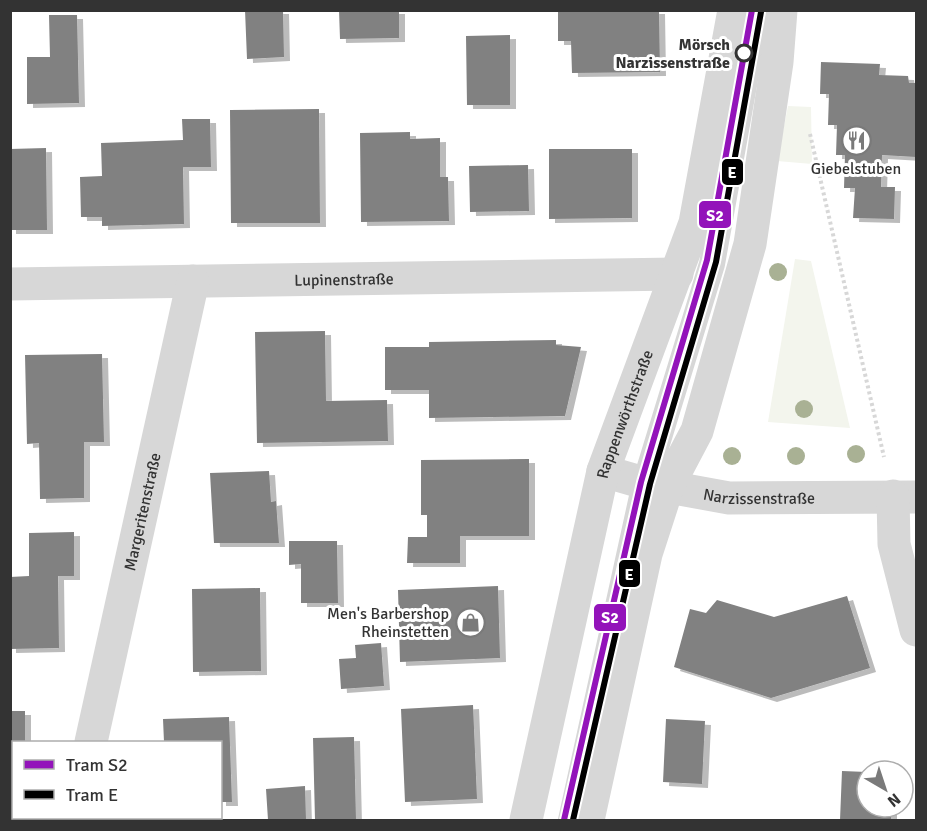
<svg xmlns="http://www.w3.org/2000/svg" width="927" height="831" font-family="Signika,sans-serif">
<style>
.green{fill:#f3f5ed}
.building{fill:#818181;filter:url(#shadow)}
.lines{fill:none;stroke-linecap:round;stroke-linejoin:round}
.path{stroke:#d7d7d7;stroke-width:4;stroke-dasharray:3 3;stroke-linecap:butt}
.lane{stroke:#d7d7d7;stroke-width:26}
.street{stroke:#d7d7d7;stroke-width:33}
.tram-1-casing{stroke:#fff;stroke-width:10}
.tram-2-casing{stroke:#fff;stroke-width:10}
.tram-1{stroke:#9313ba;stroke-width:6}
.tram-2{stroke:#000;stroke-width:6}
.tree{fill:#a9b194}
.stop-dot{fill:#fff;stroke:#333;stroke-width:3}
.labels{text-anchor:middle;stroke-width:6;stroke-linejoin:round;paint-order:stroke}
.stop-label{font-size:16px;font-weight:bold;fill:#333;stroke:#fff;text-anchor:end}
.poi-label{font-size:16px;fill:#333;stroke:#fff}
.street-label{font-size:16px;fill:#333;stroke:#fff}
.line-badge{stroke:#fff;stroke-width:2}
.badge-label{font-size:16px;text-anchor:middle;font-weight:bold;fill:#fff}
</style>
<defs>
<filter id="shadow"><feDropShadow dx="6" dy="4" stdDeviation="0" flood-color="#0004"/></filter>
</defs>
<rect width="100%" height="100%" fill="#fff"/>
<path class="green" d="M788,106L811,107L812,164L777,161Z
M795,259L811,261L850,428L768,422Z"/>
<path class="building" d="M245,10H283L284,57L247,59Z
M339,10H399V38L340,39Z
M558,10H659L660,72L572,73L571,41H558Z
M49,15H77L79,103L27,104V57H50Z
M510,35V105H467L466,36Z
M821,62L880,64L879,75L908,76L909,83H916V157L882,155L881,187H895L894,219L853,218L855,188H844L845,155H836L837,125H828L829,94H820Z
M319,109L320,223H231L230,110Z
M182,119H210L211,167H183L184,224L102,226V217H81L80,177L102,176L101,143L183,140Z
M410,132V139L440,138V177H448L449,221L361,222L360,133Z
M46,148L47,230H10V149Z
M549,149H632V218L549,219Z
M528,165L529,211L470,212L469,166Z
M325,331L326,401L387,400L388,441L257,443L255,332Z
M556,340V345L581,347L565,416L429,418V390H385V347H429V342Z
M102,354L104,442H84V498L40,499L39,443L27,444L25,355Z
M529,459V536H460V563H407L408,537H427V515H421V460Z
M269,471L271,502L276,501L279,543H214L210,473Z
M74,532V576H58L59,648L10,649V577L29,576V533Z
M289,541H337L338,603H301V564L289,565Z
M498,586L500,658L400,662L398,590Z
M260,588L261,671L193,672L192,589Z
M847,596L870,668L771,698L674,667L690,609L706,613L717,600L774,617Z
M381,643L384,686L341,689L339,659L356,658L355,645Z
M473,705L477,799L405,802L401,709Z
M10,711H25V742H14V780H10Z
M229,717L232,802H220V742H164L163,719Z
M666,719L705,721L702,784L663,782Z
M354,737L356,820H315L313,738Z
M842,771L867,772V807H891V820H840Z
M305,786L306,820H268L266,789Z"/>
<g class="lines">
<path class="path" d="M810,134L884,457"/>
<path class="lane" d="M571,820L645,483L712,264L753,35L774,10"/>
<g class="street">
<path id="s1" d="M10,284L677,274"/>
<path id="s2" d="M603,471L641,482L729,498L916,497"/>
<path d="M893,496L894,544L916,630"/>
<path id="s3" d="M91,742L193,281"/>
<path d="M73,820L74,818"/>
<path id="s4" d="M526,820L603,471L695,223L734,10"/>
<path d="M588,820L646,554L668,486L697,431L750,244L777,62L781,10"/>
</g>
<defs>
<path id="tram-1" d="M564,820L641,482L707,260L752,10"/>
<path id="tram-2" d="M573,820L650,484L716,262L761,12"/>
</defs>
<use href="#tram-1" class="tram-1-casing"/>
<use href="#tram-2" class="tram-2-casing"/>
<use href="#tram-1" class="tram-1"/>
<use href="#tram-2" class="tram-2"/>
</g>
<g class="tree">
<circle cx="778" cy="272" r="9"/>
<circle cx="804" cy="409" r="9"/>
<circle cx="856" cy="454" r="9"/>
<circle cx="732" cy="456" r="9"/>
<circle cx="796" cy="456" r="9"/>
</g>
<defs>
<symbol id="restaurant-ring" viewBox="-11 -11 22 22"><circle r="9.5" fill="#fff" stroke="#7a7a7a" stroke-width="1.5"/><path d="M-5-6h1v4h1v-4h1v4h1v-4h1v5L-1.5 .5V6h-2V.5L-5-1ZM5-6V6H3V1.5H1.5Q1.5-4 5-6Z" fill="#7a7a7a"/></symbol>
<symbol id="shop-ring" viewBox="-11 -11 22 22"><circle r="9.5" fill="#fff" stroke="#7a7a7a" stroke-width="1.5"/><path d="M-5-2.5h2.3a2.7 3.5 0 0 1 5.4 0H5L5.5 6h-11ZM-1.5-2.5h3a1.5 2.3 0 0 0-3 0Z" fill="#7a7a7a"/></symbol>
</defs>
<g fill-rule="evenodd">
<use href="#restaurant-ring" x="840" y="124" width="33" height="33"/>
<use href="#shop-ring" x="454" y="606" width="33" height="33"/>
</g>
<circle class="stop-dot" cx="744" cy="53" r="8"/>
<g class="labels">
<g class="stop-label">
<text x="730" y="50">Mörsch<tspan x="730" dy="18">Narzissenstraße</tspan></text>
</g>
<g class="poi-label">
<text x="856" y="174">Giebelstuben</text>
<text x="449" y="619" text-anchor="end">Men's Barbershop<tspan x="449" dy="18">Rheinstetten</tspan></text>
</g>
<g class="street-label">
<text dy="6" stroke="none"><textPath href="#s1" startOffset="334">Lupinenstraße</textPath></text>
<text dy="6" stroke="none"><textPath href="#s4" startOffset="418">Rappenwörthstraße</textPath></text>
<text dy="6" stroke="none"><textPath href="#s2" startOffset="159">Narzissenstraße</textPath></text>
<text dy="6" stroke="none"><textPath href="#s3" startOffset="236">Margeritenstraße</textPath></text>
</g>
</g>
<g class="line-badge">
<rect x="721" y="158" width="23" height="28" rx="6" fill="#000"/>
<rect x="698" y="200" width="34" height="29" rx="6" fill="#9313ba"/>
<rect x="618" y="559" width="23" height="29" rx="6" fill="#000"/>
<rect x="593" y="603" width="34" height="29" rx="6" fill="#9313ba"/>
</g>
<g class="badge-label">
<text x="732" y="178">E</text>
<text x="715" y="221">S2</text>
<text x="629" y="580">E</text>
<text x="610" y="623">S2</text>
</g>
<rect width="927" height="831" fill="none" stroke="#333333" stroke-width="24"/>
<rect x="12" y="741" width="210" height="78" fill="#ffffff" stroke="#adadad" stroke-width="1.5"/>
<rect x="24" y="760" width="30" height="9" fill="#9313ba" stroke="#adadad" stroke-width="1.5"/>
<text x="66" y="771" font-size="18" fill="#333333">Tram S2</text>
<rect x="24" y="790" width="30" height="9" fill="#000000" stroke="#adadad" stroke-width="1.5"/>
<text x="66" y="801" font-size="18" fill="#333333">Tram E</text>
<g transform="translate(885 789) rotate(141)"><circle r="28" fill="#ffffff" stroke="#adadad" stroke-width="1.5"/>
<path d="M0-4.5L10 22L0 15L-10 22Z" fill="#7a7a7a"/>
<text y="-9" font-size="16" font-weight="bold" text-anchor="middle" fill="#333333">N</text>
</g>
</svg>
